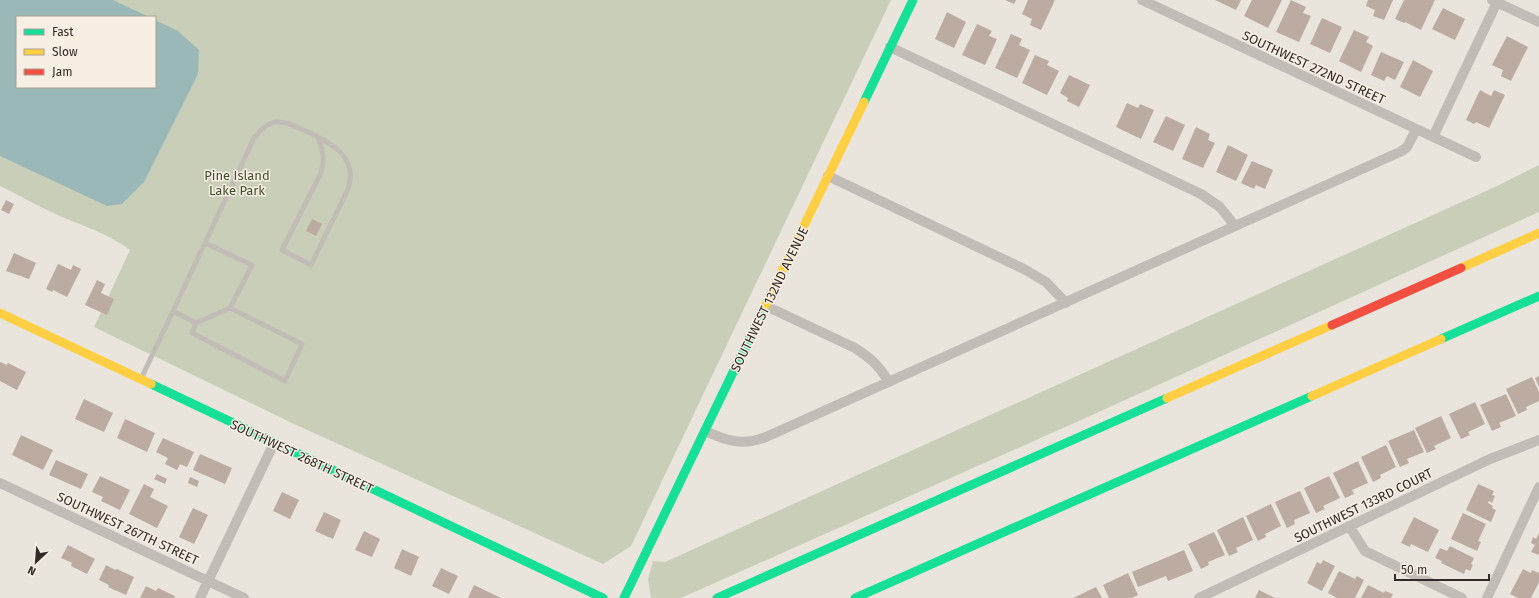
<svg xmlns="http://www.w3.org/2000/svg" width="1539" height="598" font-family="'Fira Sans',sans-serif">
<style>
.green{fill:#c9ceb8;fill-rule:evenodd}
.water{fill:#9bb8b9}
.building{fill:#bcaba0}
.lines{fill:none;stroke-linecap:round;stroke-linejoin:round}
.lane{stroke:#c2bcb6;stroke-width:5}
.street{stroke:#c2bcb6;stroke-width:10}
.fast{stroke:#16e098;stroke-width:9}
.slow{stroke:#ffcf43;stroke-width:9}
.jam{stroke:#f24e42;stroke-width:9}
.labels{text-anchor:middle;stroke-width:3;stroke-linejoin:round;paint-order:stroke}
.street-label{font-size:13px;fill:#322a26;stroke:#f7efe4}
.park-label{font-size:13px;fill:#3f4e2c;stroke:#f7efe4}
</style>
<rect width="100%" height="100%" fill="#e9e5dd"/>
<path class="green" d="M0,0H891L631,546L603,564L294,424L94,327L130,250C105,231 75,224 47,210C31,203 16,193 0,186ZM17,17H155V87H17Z
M1539,165V212L1081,420L681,598H651L648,579L653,561L665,562L1497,186Z"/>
<path class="water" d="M0,0H113L149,17H17V87H155V20L178,31L199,50L198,74L144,182L122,204L107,206L0,156Z"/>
<path class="building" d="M1005,0H1016L1014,4Z
M1028,0H1055L1041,30L1030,25L1032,19L1022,14Z
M1215,0H1241L1236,10Z
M1252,0H1282L1268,28L1244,16Z
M1291,0L1306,7L1303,13L1311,16L1299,42L1276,32Z
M1368,0H1393L1384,20L1373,16L1375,10L1366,6Z
M1404,0H1435L1421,30L1405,22L1404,23L1395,19Z
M1443,8L1465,19L1455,40L1432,29Z
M947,12L966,22L954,48L935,39Z
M1322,18L1342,27L1330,53L1310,44Z
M977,24L992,31L989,36L997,39L985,65L962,55Z
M1354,30L1369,37L1366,42L1373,46L1361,72L1339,61Z
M1011,34L1022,39L1019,45L1030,50L1017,78L995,68Z
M1507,36L1528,47L1511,81L1501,76L1503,70L1492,65Z
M1381,52L1404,62L1395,80L1387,76L1384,81L1371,75Z
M1035,55L1049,61L1047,65L1059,71L1047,95L1022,83Z
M1413,60L1433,71L1420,97L1400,87Z
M1069,75L1090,85L1079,107L1067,101L1068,98L1060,93Z
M1480,90L1491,96L1494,90L1505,95L1489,128L1476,122L1474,124L1466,120Z
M1127,103L1138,108L1140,104L1154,110L1141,139L1116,127Z
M1166,116L1185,125L1173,151L1153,142Z
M1196,127L1210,134L1208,140L1215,143L1203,168L1182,159Z
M1228,145L1248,155L1236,181L1216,172Z
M1252,161L1273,170L1265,189L1256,185L1254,189L1241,183Z
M6,200L14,204L9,214L1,210Z
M312,219L322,224L316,236L306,231Z
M14,253L36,263L29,279L6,271Z
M58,264L71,270L73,265L81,269L67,297L53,290L52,292L46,289Z
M97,280L105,284L101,293L114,299L107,315L85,305Z
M0,362L7,365L8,363L26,372L17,390L0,381Z
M1539,376V387L1535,378Z
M1532,377L1539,392V401L1526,407L1527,410L1518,414L1506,389Z
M1506,394L1516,416L1499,423L1501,427L1492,431L1480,405Z
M84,399L113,413L104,432L75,419Z
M1475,402L1485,424L1468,432L1470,435L1461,439L1449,414Z
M1441,416L1451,438L1434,446L1436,449L1427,453L1415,428Z
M125,419L155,433L147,452L117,438Z
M1414,430L1424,452L1407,459L1409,463L1400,467L1388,441Z
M21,435L53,450L43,470L12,455Z
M163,438L194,452L187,467L180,464L177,470L165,464L168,458L156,452Z
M1386,445L1396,467L1380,475L1381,478L1373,482L1361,457Z
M200,454L232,468L225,484L193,470Z
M56,460L88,474L81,489L49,475Z
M1358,461L1368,483L1352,490L1354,494L1345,498L1333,473Z
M157,474L167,479L165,484L154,479Z
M100,476L130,490L120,510L101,501L103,497L92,492Z
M1329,476L1340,498L1323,506L1325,509L1316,513L1304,488Z
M190,477L199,481L197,487L188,483Z
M144,484L154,489L150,497L168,506L157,528L129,514Z
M1478,484L1494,491L1492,495L1495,496L1492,503L1489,501L1488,503L1493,506L1492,508L1496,510L1491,522L1466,510Z
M1300,491L1310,513L1294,520L1295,524L1287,528L1275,502Z
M282,492L299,500L290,519L273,511Z
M1271,504L1281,526L1265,534L1266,537L1258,541L1246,516Z
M193,508L208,515L194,544L179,537Z
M324,512L341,520L333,539L315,531Z
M1463,513L1486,524L1478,541L1481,542L1477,551L1451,539Z
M1243,517L1253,540L1236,548L1238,552L1229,556L1217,530Z
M1414,517L1439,530L1428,552L1411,544L1410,547L1401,543Z
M364,531L380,539L372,557L355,550Z
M1214,532L1225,555L1208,562L1209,565L1201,569L1188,544Z
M1539,533V555L1531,552L1535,545L1531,543L1533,537L1536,539Z
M68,545L95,559L87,574L71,566L72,563L61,558Z
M1450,546L1474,558L1471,564L1473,565L1470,571L1466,569L1464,574L1441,563L1442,561L1435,558L1440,548L1447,551Z
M402,549L419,557L411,576L394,568Z
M1184,550L1193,571L1168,581L1166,576L1138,587L1132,572Z
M1323,560L1335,566L1322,591L1307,583L1317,562L1321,564Z
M106,565L115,570L117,569L134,577L126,595L108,587L109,585L99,580Z
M441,568L458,576L449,594L432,586Z
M1523,569L1531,573L1532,570L1539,573V582L1531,598H1518L1510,594Z
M1339,571L1355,579L1357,576L1364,580L1355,598H1337L1328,593Z
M1128,573L1138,595L1132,598H1109L1103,585Z
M474,585L501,598H468Z
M1368,585L1384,593L1385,591L1393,594L1391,598H1361Z
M146,586L156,591L158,588L175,596L174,598H140Z
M1096,587L1102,598H1073Z
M1259,590L1275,598H1255Z"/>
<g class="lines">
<path class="lane" d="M230,308L252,265L205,243L254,138C260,131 267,123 276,122C286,121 297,127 306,131C330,143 359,156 348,189L311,265L282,250L321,173C325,159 323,150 318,137
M173,311L205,243
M141,379L173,311L196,323L192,333L285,381L302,344L230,308L196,323"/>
<path class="street" d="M1142,0L1476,157
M1492,0L1539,22
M890,47L1201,194L1220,207L1235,226
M1433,137L1498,0
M828,176L1024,269L1046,282L1066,303
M766,306L855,348C872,359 878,365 889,382
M705,431C727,441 743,446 766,437L1402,151L1407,147L1416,130
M0,483L244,598
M1349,526L1365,551L1462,598
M200,598L274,443
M1199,598L1490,459L1539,440
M1487,598L1539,487"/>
<path class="fast" d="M864,102L913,0
M1441,339L1539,296
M151,384L603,598
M624,598L765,306
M717,598L1167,398
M855,598L1312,396"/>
<path class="slow" d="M1461,268L1539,233
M765,306L864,102
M0,313L151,384
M1312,396L1441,339
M1167,398L1332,325"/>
<path class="jam" d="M1332,325L1461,268"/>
</g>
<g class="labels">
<g class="street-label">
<text transform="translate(1314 67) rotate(25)" y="5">SOUTHWEST 272ND STREET</text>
<text transform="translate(769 299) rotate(-64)" y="5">SOUTHWEST 132ND AVENUE</text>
<text transform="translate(302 456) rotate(25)" y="5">SOUTHWEST 268TH STREET</text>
<text transform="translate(1363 505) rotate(-26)" y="5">SOUTHWEST 133RD COURT</text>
<text transform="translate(128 528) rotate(25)" y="5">SOUTHWEST 267TH STREET</text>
</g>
<g class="park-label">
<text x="237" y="180">Pine Island<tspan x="237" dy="15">Lake Park</tspan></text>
</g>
</g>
<rect x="16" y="16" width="140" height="72" fill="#f7efe4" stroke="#a8a098"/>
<rect x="24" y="29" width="20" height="6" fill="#16e098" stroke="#a8a098"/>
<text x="52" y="36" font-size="12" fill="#322a26">Fast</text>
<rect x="24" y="49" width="20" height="6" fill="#ffcf43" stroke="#a8a098"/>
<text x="52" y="56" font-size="12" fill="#322a26">Slow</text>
<rect x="24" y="69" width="20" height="6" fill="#f24e42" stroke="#a8a098"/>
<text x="52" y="76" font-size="12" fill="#322a26">Jam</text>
<g transform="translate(36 562) rotate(206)" stroke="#f7efe4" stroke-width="3" paint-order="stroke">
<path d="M0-3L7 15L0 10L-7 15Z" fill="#322a26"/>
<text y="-6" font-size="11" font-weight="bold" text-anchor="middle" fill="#322a26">N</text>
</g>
<path d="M1395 574v6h94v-6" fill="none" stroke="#322a26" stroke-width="2"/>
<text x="1401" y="574" font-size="12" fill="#322a26" stroke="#f7efe4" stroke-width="3" paint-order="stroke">50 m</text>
</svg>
